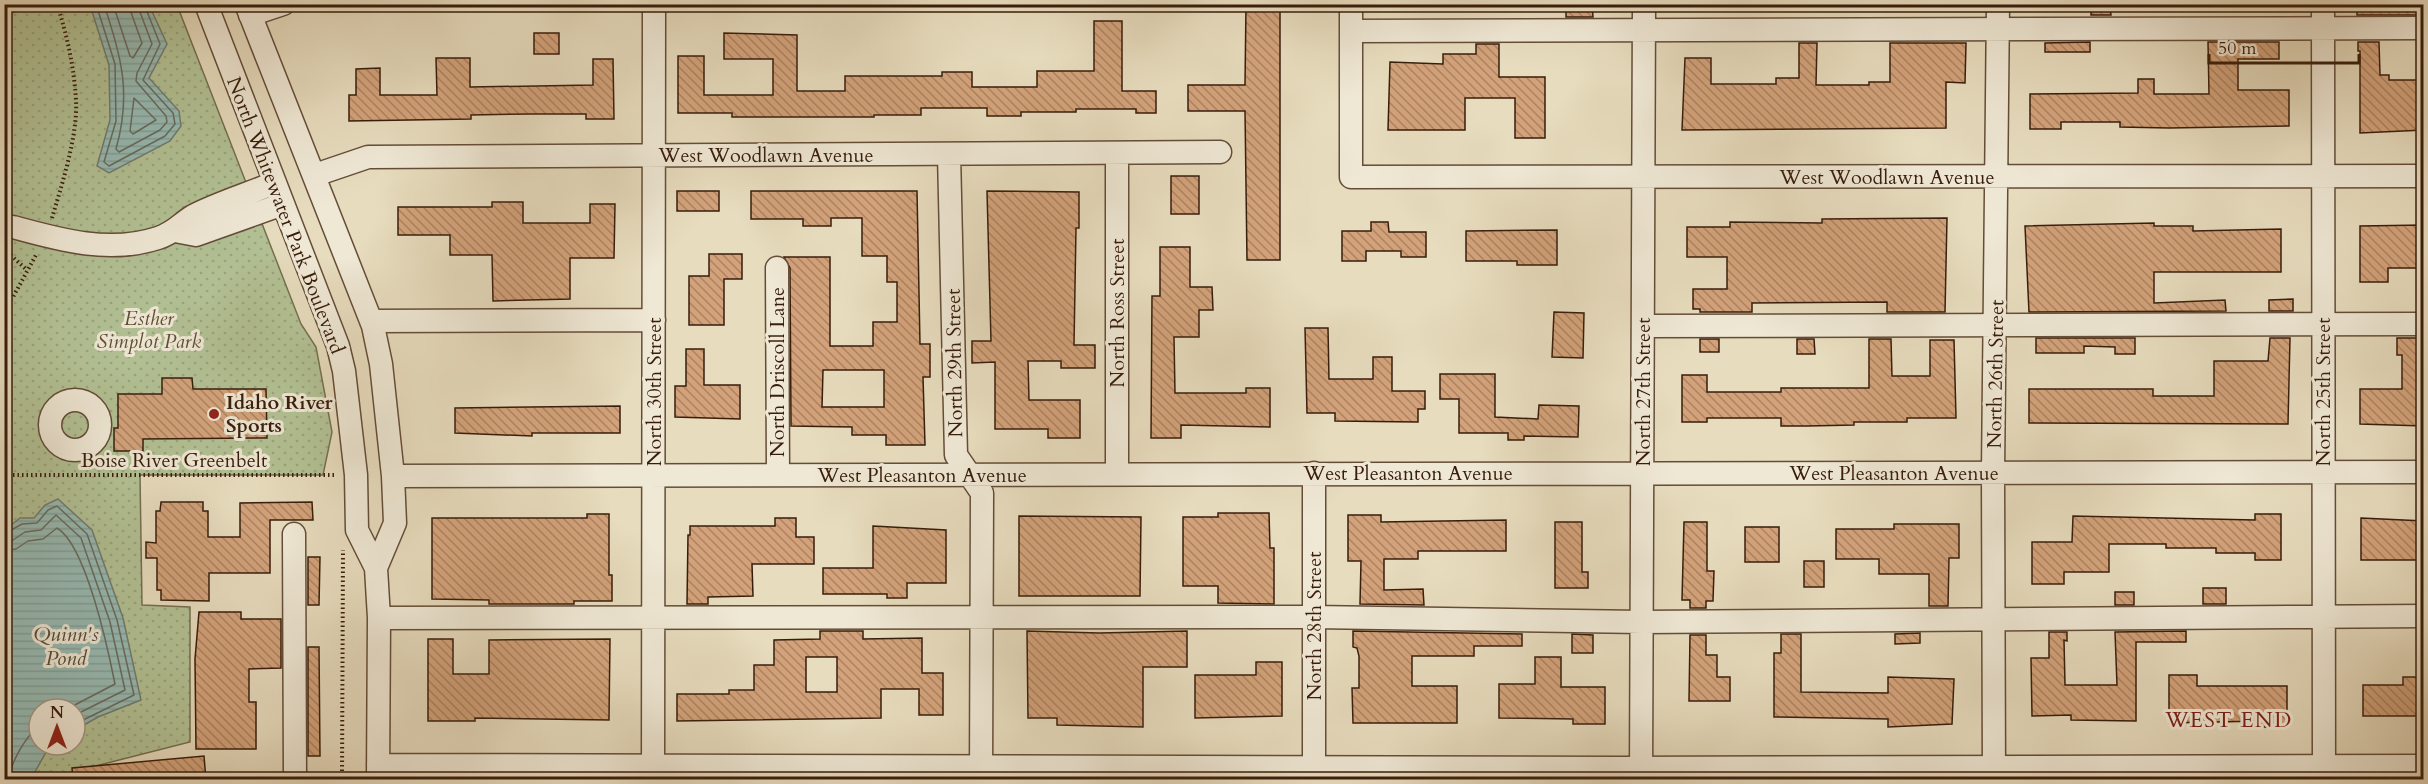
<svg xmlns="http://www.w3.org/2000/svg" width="2428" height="784" font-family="Cardo,serif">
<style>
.grass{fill:url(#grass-dots);stroke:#756f50;stroke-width:1.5;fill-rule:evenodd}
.water{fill:url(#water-rules);stroke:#717c71;stroke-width:1.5}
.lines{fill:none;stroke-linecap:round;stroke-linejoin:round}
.shore{stroke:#686c60;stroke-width:1.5}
.building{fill:url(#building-back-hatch);stroke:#381d0c;stroke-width:1.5;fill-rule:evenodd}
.minor-casing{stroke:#644d38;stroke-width:25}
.path{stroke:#381d0c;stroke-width:4;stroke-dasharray:1.5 3;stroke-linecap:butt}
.minor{stroke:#efe8d5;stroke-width:22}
.poi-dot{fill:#8f2418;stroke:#efe8d5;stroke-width:2}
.labels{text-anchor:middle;stroke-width:6;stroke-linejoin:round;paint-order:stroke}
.street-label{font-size:20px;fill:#381d0c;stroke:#efe8d5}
.park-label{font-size:20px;font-style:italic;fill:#5d4e35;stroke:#efe8d5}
.poi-label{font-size:20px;font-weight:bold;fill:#381d0c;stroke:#efe8d5;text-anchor:start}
.water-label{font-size:21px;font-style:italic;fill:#544c3e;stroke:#efe8d5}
.neighbourhood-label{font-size:21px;letter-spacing:1.5px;fill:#7a1f14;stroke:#efe8d5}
</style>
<defs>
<pattern id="grass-dots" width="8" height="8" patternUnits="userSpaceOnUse" patternTransform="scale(1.5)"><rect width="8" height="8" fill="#b2c194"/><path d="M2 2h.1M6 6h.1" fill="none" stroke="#9aa57e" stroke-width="1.8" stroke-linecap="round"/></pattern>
<pattern id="water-rules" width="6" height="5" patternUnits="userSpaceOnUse" patternTransform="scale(1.5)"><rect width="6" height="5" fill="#97bbb4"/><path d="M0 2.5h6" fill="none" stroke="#83a09a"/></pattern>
<pattern id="building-back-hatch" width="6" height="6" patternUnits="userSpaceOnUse" patternTransform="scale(1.5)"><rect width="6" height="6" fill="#d3a27a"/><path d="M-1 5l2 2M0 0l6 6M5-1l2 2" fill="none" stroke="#ac8362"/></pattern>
</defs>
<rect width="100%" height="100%" fill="#e7dcbe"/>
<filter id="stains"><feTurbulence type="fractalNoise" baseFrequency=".00333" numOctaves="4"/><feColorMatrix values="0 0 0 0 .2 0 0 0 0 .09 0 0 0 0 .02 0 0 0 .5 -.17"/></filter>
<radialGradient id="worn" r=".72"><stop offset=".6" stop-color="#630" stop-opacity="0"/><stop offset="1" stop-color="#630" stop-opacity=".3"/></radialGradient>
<path class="grass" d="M5,5H177L301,324L316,347L332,432L323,475H140L142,605L190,607V742L68,773V779L5,780ZM39,709H75V745H39Z"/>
<path class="water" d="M90,5H149L167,44L149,78L179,111L181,126L170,141L109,173L97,166L110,120L109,65Z
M58,499L92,530L123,618L141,700L98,717L75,730V709H39V745H50L31,779H5V530L20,518H34L45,505Z"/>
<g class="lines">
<path class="shore" d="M96,4L115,64L116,121L104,162L109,166L165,136L175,124L173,113L143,80L160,44L144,4
M104,4C121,58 132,92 116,149L119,152L160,130L167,122L166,116L136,81L137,73L152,44L137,4
M113,4L130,56L133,58L142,43L128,4
M134,98L156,120L133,134L130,131Z
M4,534L22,524L37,523L48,510L57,506L87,534L117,620L134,695L75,724
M4,542L13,540L25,532L41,530L56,515L81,538L110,622L125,690L75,715
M4,551L16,549L28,541L43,539L57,528C86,545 108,649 115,684L67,709
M9,780C10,763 26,736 39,726"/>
</g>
<path class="building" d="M1246,4H1280V260H1247L1245,111H1188V85H1245Z
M1566,4H1592L1593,17H1566Z
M2357,4H2424V15H2357Z
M2091,6H2110L2111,15H2091Z
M1094,21H1122V91H1156V113H1136V109H1076V112H1021V116H987V108H921V115H874V117H732V113H678V56H704V95H773V59H724V33L797,35V91H845V76H942V72H972V87H1037V71H1094Z
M534,33H559V54H534Z
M2090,42V52H2045V43Z
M2208,42H2279V59H2238V90H2289V126L2169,128L2120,127V122H2061V129H2030V94L2138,93V79H2154V94H2209Z
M2358,42H2379L2380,75H2389V80H2424V130L2360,133V51H2358Z
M1799,43H1817L1816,85H1869V82H1890V43H1966L1965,83L1946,82V128L1682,130L1685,58H1711V84H1776V78H1799Z
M1476,44H1499V77H1545V138H1515V98H1465V130H1388L1390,62L1443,64V54H1476Z
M436,58H470V87L593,85V59H613L614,119H586V114H530L471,115V119L349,121V95H356V69L380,68V95H437Z
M1171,176H1199V214H1171Z
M677,191H719V211H677Z
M751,191H917L920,344H930V377H923L925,445H886V435H852V427L791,426L790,268L784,257H830V346H873V322H897V282H887V256H862V218H831V226H803V219H751ZM823,370H884V407H822Z
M987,191L1079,192V228H1076L1074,345H1095V368H1061V361H1028L1029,400H1080V438H1048V429H995V362L972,363V341H991Z
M492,202H523V223H590V204H615L614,258H570V299L493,301L492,255H450V235H398V207H492Z
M1947,218L1945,312H1887V302L1752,303V312H1700V309H1693V289H1727V257H1687V227H1730V222L1822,223V219Z
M1371,222H1388L1389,232H1426V257H1401V251H1366V261H1342V231H1371Z
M2154,223V226H2193V231L2281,229V272H2154V303L2225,300L2226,311L2029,312L2025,226Z
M2424,225V268H2388V282H2360V226Z
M1557,230V265H1517V261H1466V231Z
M1160,247H1190V287H1212L1213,310H1199V337H1174L1175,393H1246V388H1270V427L1181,425V438H1151L1152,296H1160Z
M709,254H742V279H724V325H689V276H709Z
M2293,299V311H2269V300Z
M1554,312L1584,313L1583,358L1552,357Z
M1305,328H1328L1329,379H1373V357H1392V391H1425V409H1418V422L1335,421V413H1307Z
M2036,338H2135V354H2115V347L2084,346V353H2036Z
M2270,338H2290L2288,424L2029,423V389H2153V396H2214V361H2268Z
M2397,338H2420L2424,426L2360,424V389H2402V355H2397Z
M1700,339H1719V352H1700Z
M1797,339H1814L1815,354H1797Z
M1869,339H1891L1892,376H1930V340H1954L1956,418H1907V422H1854V425L1807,426H1781V418H1707V422H1682V375H1707V392H1781V388H1869Z
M686,349H704V385H740V419L675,417V386H686Z
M1440,374H1495V417L1538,419L1539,405L1579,406L1578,437L1524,436V440H1508V433H1459V399H1440Z
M162,378H192L193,389H266L267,438L143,439V451H114V428H118V394H162Z
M620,406V433H532V436L455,433V408Z
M161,502H203V511H208V537H240V503L312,502L313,520H270V573H209V601L161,600V590H157V558H146V542L156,543V511H160Z
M1218,513H1269L1270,548H1274V604L1218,603V586H1183V517H1218Z
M587,514H609V575H612V601H574V604H489V600L432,599V518H587Z
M2255,514H2281V560H2255V553H2216V548H2166V544H2109V572H2064V584H2032V542H2072L2073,516L2255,520Z
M1348,515H1381V522L1506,520V551H1418V559H1384V590L1423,589L1424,605L1360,604L1361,561H1348Z
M1019,516L1141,517L1140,596H1019Z
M775,518H796V537H814V564H752L753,596L708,597V604H687L688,535H690V526H775Z
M2361,518L2424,521V560H2361Z
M1555,522H1582V572H1588V588H1555Z
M1684,522H1707V571H1714L1713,601H1706V608H1690V600H1682Z
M1894,524H1959V558H1949L1948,606H1929V574H1879V559H1836V529H1894Z
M873,526L946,530V583H907V598H887V594H823V568H873Z
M1745,527H1779V562H1745Z
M308,557H320L319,605H308Z
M1804,561H1824V587H1804Z
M2203,588H2226V604H2203Z
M2115,592H2134V605H2115Z
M199,612H241V619H281V668L249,669V702H256V749H196L195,659Z
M820,631H863V639L922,638V673H943V715H919V689H881V718L677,721V694H729V690H754V665H774V640L820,639ZM806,657H837V692H806Z
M1027,631L1099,633L1187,631V667H1143V727L1057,725V718H1028Z
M1353,631L1522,634V646H1474V656H1412V686H1457V723H1353L1352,688H1359V656L1357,648L1353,647Z
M2186,631V642H2136V721L2071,720V715L2032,716L2031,658H2049V632H2067V641L2064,640L2065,685H2117L2115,632Z
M1920,633V643L1895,644V634Z
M1572,634L1593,635V653H1572Z
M1781,634H1801V692L1888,693V677L1954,679L1952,724L1888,727V719L1774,717V653H1781Z
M1690,635H1706V655H1717V677H1730V701H1689Z
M428,639H453V674H489V640L610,639L609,720L475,718V721H428Z
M308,647H319L320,756H308Z
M1535,657H1561V687H1605V724H1573V719L1499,718V684H1535Z
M1256,662H1282V716L1195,718V675H1256Z
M2169,675H2197V686H2287V727H2261V721L2169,723Z
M2403,677H2424V716H2363V685H2403Z
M204,756L206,780H73L72,768Z"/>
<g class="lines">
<defs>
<path id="minor" d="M206,4L338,346L344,371L356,475L357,530L376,568L379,618L378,780
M246,4L373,326L381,364L393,476L395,523L376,568
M1351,4V177L2424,176
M2323,4L2324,780
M250,15L283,4
M1351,31L2424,28
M1117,153V474
M949,154L956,455L982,493L981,780
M315,175L368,157L1220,152
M13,227C60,240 110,254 158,238C174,233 180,224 193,216C218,203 248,194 274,183
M175,231L196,235L283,204
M777,268L778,475
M371,321L654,320
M1643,326L2424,324
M50 425a25 25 0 1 1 50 0a25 25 0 1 1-50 0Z
M393,476L2424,472
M294,534L295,780
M379,618L1314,617L1642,622L2424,616
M378,765L1618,768L2424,766
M653,780L654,4
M1314,780V473
M1641,780L1644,4
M1994,780L1993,473L1998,4"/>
</defs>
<use href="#minor" class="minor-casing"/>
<path class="path" d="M4,14L35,4
M4,60L8,88L4,142
M52,218C62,184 78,135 76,100C74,67 67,35 57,4
M4,249L27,270
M4,306L13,297L36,255
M4,475H336
M342,780L343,550"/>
<use href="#minor" class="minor"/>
</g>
<circle class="poi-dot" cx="214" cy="414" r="6"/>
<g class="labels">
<g class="street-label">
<text x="766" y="162">West Woodlawn Avenue</text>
<text x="1887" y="184">West Woodlawn Avenue</text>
<text transform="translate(286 215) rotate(69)" y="7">North Whitewater Park Boulevard</text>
<text transform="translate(1117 313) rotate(-90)" y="7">North Ross Street</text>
<text transform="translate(954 363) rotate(-91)" y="7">North 29th Street</text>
<text transform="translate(777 372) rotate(-90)" y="7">North Driscoll Lane</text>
<text transform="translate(1995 374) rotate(-89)" y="7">North 26th Street</text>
<text transform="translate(654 392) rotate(-90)" y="7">North 30th Street</text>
<text transform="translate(1643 392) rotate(-90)" y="7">North 27th Street</text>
<text transform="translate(2323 392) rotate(-90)" y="7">North 25th Street</text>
<text x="174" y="467">Boise River Greenbelt</text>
<text x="1408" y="480">West Pleasanton Avenue</text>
<text x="1894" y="480">West Pleasanton Avenue</text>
<text x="922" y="482">West Pleasanton Avenue</text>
<text transform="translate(1314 626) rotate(-90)" y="7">North 28th Street</text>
</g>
<g class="park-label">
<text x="149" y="325">Esther<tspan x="149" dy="23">Simplot Park</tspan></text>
</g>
<g class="poi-label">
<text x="226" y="409">Idaho River<tspan x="226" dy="23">Sports</tspan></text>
</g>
<g class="water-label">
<text x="66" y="641">Quinn's<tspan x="66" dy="24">Pond</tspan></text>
</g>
<g class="neighbourhood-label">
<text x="2229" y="727">WEST END</text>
</g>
</g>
<rect width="2428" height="784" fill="none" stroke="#e7dcbe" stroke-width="24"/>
<rect x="6" y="6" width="2416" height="772" fill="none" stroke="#381d0c" stroke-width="3"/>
<rect x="12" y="12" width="2404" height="760" fill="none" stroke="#381d0c" stroke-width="1.5"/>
<g transform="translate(57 727)"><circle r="28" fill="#efe8d5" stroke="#a69785" stroke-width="1.5"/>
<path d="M0-4.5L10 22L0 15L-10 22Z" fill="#8f2418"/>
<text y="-9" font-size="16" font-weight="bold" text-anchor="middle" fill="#381d0c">N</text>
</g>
<path d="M2209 54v9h150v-9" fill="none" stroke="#381d0c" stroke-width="3"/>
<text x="2218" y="54" font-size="18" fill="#381d0c" stroke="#efe8d5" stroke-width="4.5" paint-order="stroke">50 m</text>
<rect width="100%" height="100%" filter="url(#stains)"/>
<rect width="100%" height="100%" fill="url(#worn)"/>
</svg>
